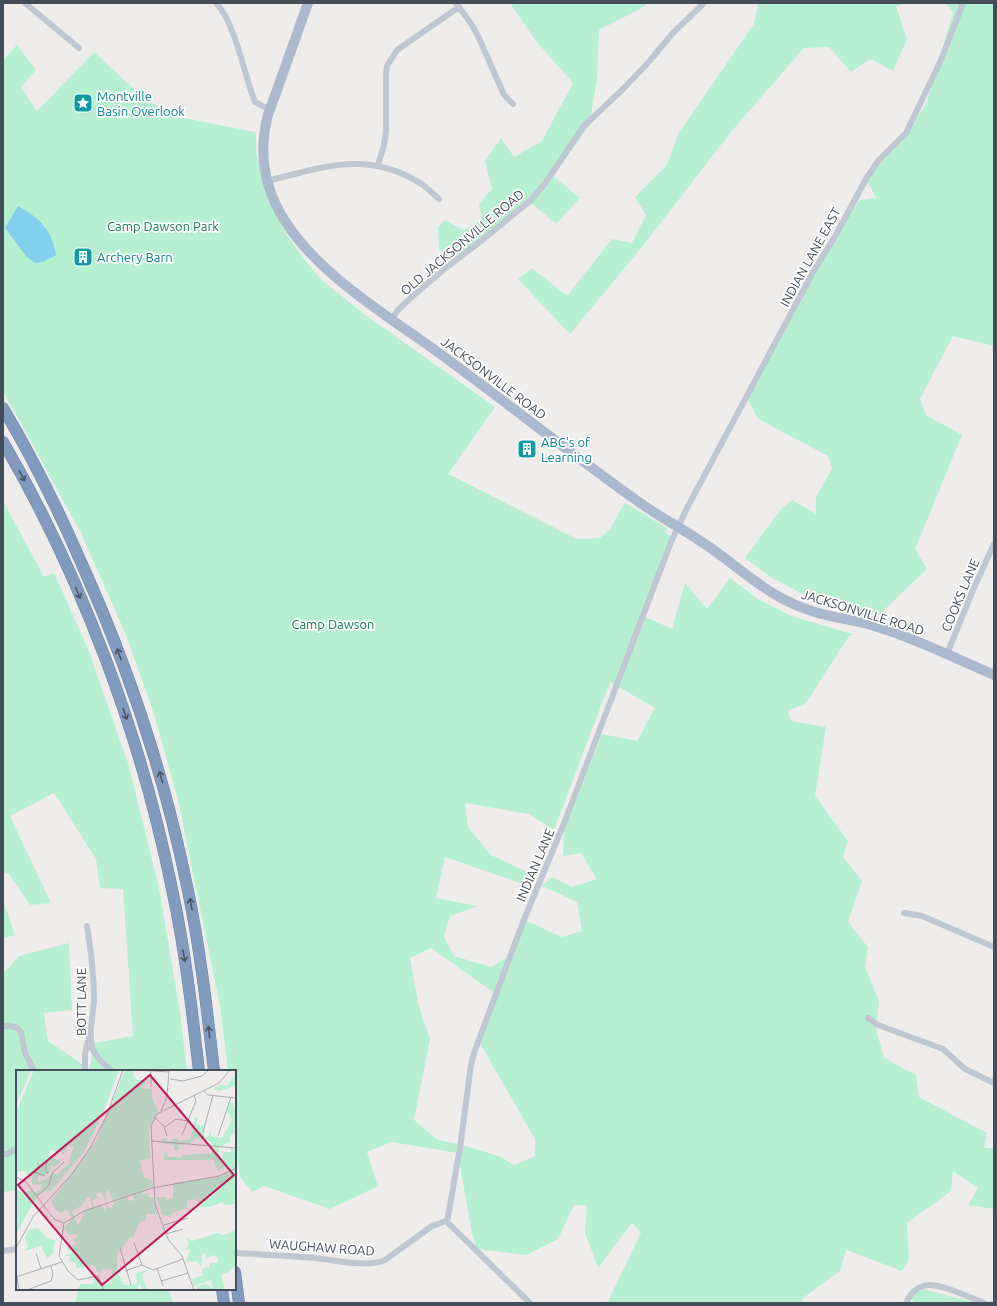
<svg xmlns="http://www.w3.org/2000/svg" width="997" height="1306" font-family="Ubuntu,sans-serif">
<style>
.green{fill:#b7f0d1;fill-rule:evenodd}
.water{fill:#82d0ee}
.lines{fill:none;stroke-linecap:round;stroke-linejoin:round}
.highway-casing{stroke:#6d85a9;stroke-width:12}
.street{stroke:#bec7d2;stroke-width:6}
.primary{stroke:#aab9cd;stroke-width:10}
.highway{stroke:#819abe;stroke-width:11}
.oneway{stroke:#4a5664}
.labels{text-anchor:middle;stroke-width:3.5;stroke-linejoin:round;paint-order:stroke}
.culture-label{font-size:13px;fill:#0d838f;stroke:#fff;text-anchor:start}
.park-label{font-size:13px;fill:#137d50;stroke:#fff}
.street-label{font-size:13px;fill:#444e5a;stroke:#fff}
.inset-road{fill:none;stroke:#abadb2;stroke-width:1}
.view{fill:#c2185b;fill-opacity:0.15;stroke:#c2185b;stroke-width:2}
.inset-edge{fill:none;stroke:#444e5a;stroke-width:2}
</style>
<rect width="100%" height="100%" fill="#efecec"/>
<path class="green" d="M510,3H648L642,8L599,30L597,79L589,126L553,176L580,198L556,224L529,201L454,264L439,250L438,227L445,220L463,230L482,220L479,204L492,189L485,161L501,138L514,157L542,141L573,83L536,41Z
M758,3H908L896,6L907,39L893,71L870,59L851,72L829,47L804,48L731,132L642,247L570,334L518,279L532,268L567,296L612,239L632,243L646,215L635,197L667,165L678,134L754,24Z
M945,3H994V346L953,336L920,399L926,415L962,435L915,549L927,569L879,615L801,593L772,578L745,558L781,509L792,500L816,514V497L832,469L828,456L758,419L747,398L834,234L860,200L876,198L867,180L926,105L953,12Z
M17,45L36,70L21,87L37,111L94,52L146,100L184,118L255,132L256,134V150L259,166L265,190L272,207L285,232L306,262L323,281L364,314L495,407L448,474L577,539L600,538L609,530L625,503L667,528L666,533L672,537L641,615L672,629L685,583L707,609L730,578L758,599L791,616L853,634L849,636L806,703L788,711L791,721L826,727L815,796L848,841L843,857L862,881L848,922L868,947L865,967L879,1001L876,1029L884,1058L916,1075L919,1097L987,1133L984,1148H994V1209L968,1205L978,1188L953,1171L951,1191L907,1223L909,1259L902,1271L846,1250L840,1271L803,1298L801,1303H607L641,1233L632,1223L598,1268L585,1233L587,1206L574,1205L558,1239L526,1255L477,1249L472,1234L458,1153L391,1142L367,1152L378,1186L330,1209L264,1186L252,1192L240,1177L235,1136V1071H228L220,1006L178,800L154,714L126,635L81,533L3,391V60ZM610,682L655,708L637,741L602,734L564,832L563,856L581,853L597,879L572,887L552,877L542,886L577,902L582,931L562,937L524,920L513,954L491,967L454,956L444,937L450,916L478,906L436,898L445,857L520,883L535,876L491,855L468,827L465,803L529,814L554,830ZM431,948L496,994L477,1038L535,1139V1156L514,1165L501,1157L460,1144L438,1140L414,1120L430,1039L419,1007L410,958Z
M3,501L44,577L54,573L88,649L128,763L159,888L180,1012L187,1071H89L94,1043L133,1036L123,889L100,888L96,859L54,793L10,816L51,903L30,905L9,874L3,872Z
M3,900L15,935L3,938Z
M69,943L72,1010L44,1013L48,1041L82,1064L81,1071H17V1190L3,1192V974L19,956Z
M79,1289H169L173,1303H75Z
M923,1289L971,1302L994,1301V1303H916L906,1297Z"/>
<path class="water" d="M18,206C40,218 52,230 56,255L43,262L35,263L26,256L5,228Z"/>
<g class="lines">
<defs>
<path id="highway" d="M3,408C32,457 58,509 81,562C128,666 164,774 187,886C200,947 207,1009 214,1071
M3,442C82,577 141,736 172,889C185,949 192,1010 199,1071
M235,1272L239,1303
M222,1289L224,1303"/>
</defs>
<use href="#highway" class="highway-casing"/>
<path class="street" d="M25,3L79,48
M216,3C236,24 244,75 255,102L270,110
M456,3L472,25L479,38L504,95L513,104
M378,165L384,145L386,131V75L387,66L397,50L459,7
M267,181C324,167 367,150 420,183C427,187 433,194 439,199
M392,319L398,310L414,295L447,267L481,241L530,201L546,182L583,127L623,89L647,64L672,34L704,3
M947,654L973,590L994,544
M904,913L922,916L994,947
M87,926C91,951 94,976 94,1001C93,1015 88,1037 93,1050C97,1059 105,1065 112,1071
M868,1018L878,1025L943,1049L965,1069L994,1083
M6,1026L16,1027L21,1032L25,1053L34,1071
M85,1071V1054L90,1033
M3,1154H7L17,1148
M447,1222L460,1148L471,1065L474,1053L523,922L565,821L671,542L687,508L812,274L837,233L866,179L878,161L906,133L941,60L963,3
M3,1251L17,1249
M235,1253C262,1254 288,1256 315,1258C334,1260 368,1268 385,1260L432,1226L446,1221L530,1303
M906,1303C918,1278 935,1284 957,1292C966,1296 975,1299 984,1303"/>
<path class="primary" d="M308,3L268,115C258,153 264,188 285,221C319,275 388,316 439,353C509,404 577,459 649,509C666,520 684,530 702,542C730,560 755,585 785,600C801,608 818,614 835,617C846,620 858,621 868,624C912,637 953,657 994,675"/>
<use href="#highway" class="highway"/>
</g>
<defs><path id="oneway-shaft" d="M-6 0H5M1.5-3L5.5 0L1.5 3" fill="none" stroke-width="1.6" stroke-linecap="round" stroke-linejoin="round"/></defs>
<g class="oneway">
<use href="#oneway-shaft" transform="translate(22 476) rotate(62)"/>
<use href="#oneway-shaft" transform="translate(78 593) rotate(67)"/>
<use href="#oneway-shaft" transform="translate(119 654) rotate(-111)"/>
<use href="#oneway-shaft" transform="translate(125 714) rotate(71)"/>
<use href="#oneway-shaft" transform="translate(161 777) rotate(-106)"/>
<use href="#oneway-shaft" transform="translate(191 904) rotate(-101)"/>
<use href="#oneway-shaft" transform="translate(184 956) rotate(81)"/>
<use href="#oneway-shaft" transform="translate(209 1032) rotate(-97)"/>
</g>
<defs>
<symbol id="sight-square" viewBox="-11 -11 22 22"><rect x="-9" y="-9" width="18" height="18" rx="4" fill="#0f9aa8" stroke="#fff"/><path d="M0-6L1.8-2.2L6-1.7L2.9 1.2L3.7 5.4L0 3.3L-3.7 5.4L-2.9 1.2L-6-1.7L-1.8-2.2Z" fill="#fff"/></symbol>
<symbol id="building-square" viewBox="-11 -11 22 22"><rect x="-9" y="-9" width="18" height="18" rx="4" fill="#0f9aa8" stroke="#fff"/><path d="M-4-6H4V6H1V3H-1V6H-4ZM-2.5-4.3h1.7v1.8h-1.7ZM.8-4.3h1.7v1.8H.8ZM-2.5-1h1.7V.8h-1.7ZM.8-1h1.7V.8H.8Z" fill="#fff"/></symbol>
</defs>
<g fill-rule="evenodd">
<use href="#sight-square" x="72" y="92" width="22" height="22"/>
<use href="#building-square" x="72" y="246" width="22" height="22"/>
<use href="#building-square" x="516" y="438" width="22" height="22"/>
</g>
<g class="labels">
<g class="culture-label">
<text x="97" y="101">Montville<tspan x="97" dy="15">Basin Overlook</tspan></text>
<text x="97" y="262">Archery Barn</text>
<text x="541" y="447">ABC's of<tspan x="541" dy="15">Learning</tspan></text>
</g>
<g class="park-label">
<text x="163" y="231">Camp Dawson Park</text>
<text x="333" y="629">Camp Dawson</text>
</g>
<g class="street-label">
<text transform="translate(462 242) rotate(-40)" y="5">OLD JACKSONVILLE ROAD</text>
<text transform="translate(810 257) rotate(-61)" y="5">INDIAN LANE EAST</text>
<text transform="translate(494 378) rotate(37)" y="5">JACKSONVILLE ROAD</text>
<text transform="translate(960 595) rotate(-67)" y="5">COOKS LANE</text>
<text transform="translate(863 612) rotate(17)" y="5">JACKSONVILLE ROAD</text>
<text transform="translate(535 865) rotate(-67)" y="5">INDIAN LANE</text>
<text transform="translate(81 1002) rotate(-90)" y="5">BOTT LANE</text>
<text transform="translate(322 1247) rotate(4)" y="5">WAUGHAW ROAD</text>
</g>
</g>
<g transform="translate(16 1070)">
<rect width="220" height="220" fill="#efecec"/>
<path d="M0,0H15L0,35ZM18,0H103L88,41L68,82L34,122L32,120L21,126L0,164V120L8,123L16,119L19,123L25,119L26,115L16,114V107L7,101L0,102V42ZM52,75L58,77L53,90L55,92L41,105L37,102L29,110L22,111V107L34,103L35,95L38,97L45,91L32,86L33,82L37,79L41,85L46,78L47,86ZM109,0H118L117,5L121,10H131L126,18L136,19V28L142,41L133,58L134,89L124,90L128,108L136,110L137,116L126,121L127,125L133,123L132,127H137L141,144H129L130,149L122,154L118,166L113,168L102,183L101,190V201L108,215L121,214L120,203L132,200L126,205L131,220H127L124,213L120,220H61L65,214H77L80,205L87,215L95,213L96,200L87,199L82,203L79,195L61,198L59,192H53L54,186H47L54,184L55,181L51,180L53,176L64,172H57L62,165L52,164L48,158L56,148L52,141L49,139L46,143L40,140L35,131L80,71ZM92,119L97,131L117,124L118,130L113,131L111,127L98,132L95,139L90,134L89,142L85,135L78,136L76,131L80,127L83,129L80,124L85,122L91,132L89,126ZM72,127L75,128L76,138L69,140L62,156L56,141L65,136ZM220,4V15L204,21L197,19L205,14L211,16ZM214,32L217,33L220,41V61L214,66V72L203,77V88H207V82H215V78L220,79V134L208,135L207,132L193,137H184L180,129L171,131V138L156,143L155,146L146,145L140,127H150L151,130L157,128V113L201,107L213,102V99L209,96L202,101L197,90H148L149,80L152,87H161L163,89L167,85L195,83L199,77L195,72L181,68L171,75H163V80H158V75L145,73V70L149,68L152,72L162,67L161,70L165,71L174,69L179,47L182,48L180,54L187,56L189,67L192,68L194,61L195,66L206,68L216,50L214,44L210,43ZM22,158L32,169L39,170L37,183L31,188L25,176L8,181L12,176L9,168L13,159ZM220,160V195L211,203L205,204L209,220H180L182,216L190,214L197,219L195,210L178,216L176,209L187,205L186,199L193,197V193H202V188L197,185L191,188L189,183L186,184L185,197L181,191L170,192L174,179L165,180L171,178L173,173L170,167L176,171L201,163L208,165Z" fill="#b7f0d1" fill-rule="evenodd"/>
<path class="inset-road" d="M117,0L154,2M154,9L167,11L186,6L193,0M135,17V2M188,21L192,25L220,28M145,41L151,27L153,0M138,47L148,56L151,66M149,57L160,49L172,51M187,62L197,25M166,65L180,31L178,25M202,66L215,27M135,71L220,78M21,92L23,96L18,102L29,106M31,92L29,99L32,104M0,107L10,112L38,149L48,153L43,186L52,201L62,210L82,206L88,220M21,126L33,115L36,103L48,92M48,153L68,141L136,118L203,106L220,98M148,155L172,148M150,164L167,159M118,173L126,195M0,178L17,147L56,104L74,78L90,47L107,0M104,178L115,215M20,183L25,199M141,198L147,216M109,201L126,195L137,200L167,189M1,206L3,220M0,207L46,192M145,211L172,203M11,220L35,211L37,204L35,196M178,220L166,186L152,169L139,134L135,56L141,44L203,13L214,0"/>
<path class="view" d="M134,5L218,105L86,215L2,115Z"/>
<rect width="220" height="220" class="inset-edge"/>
</g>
<rect width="997" height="1306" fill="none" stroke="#444e5a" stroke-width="8"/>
</svg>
